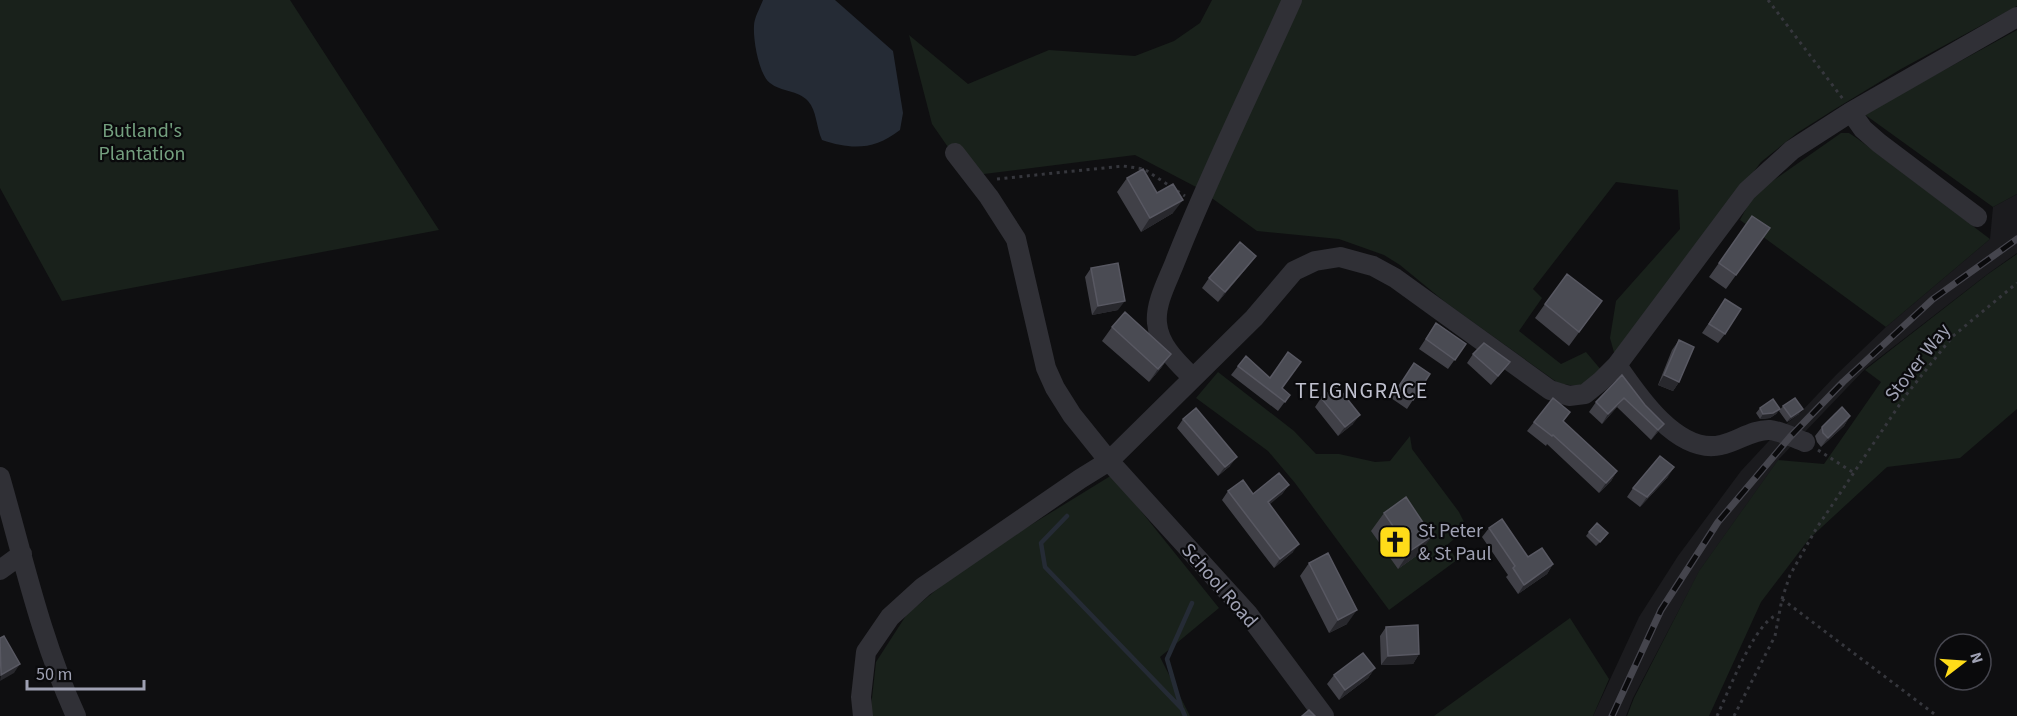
<svg xmlns="http://www.w3.org/2000/svg" width="2017" height="716" font-family="'Source Sans 3',sans-serif">
<style>
.built{fill:#1b1b1e}
.green{fill:#19211b}
.water{fill:#252b35}
.lines{fill:none;stroke-linecap:round;stroke-linejoin:round}
.stream{stroke:#252b35;stroke-width:4.5}
.path{stroke:#36373d;stroke-width:3;stroke-dasharray:3 4.5;stroke-linecap:butt}
.minor{stroke:#303036;stroke-width:20}
.rail-casing{stroke:#45454d;stroke-width:7}
.rail{stroke:#0a0a0c;stroke-width:4.5;stroke-dasharray:14;stroke-linecap:butt}
.wall{fill:#404047}
.shaded-wall{fill:#28282d}
.building{fill:#4a4b53;stroke:#585862;stroke-width:1.5}
.labels{text-anchor:middle;stroke-width:4.5;stroke-linejoin:round;paint-order:stroke}
.park-label{font-size:20px;fill:#74a07f;stroke:#0a0a0c}
.street-label{font-size:20px;fill:#9fa1b3;stroke:#0a0a0c}
.poi-label{font-size:20px;fill:#9fa1b3;stroke:#0a0a0c;text-anchor:start}
.quarter-label{font-size:22px;letter-spacing:1.5px;fill:#c0c1cf;stroke:#0a0a0c}
</style>
<rect width="100%" height="100%" fill="#0f0f11"/>
<path class="built" d="M2017,194V253L1989,273L1866,368L1779,459L1700,570L1633,698L1626,716H1593L1639,617L1678,556L1741,471L1781,428L1800,413L1836,375L1886,327L1990,239L1993,207Z"/>
<path class="green" d="M0,0H290L439,230L62,301L0,188Z
M1212,0H2017V6L1901,69L1835,109L1797,133L1761,162L1615,356L1610,338L1616,301L1680,229L1678,190L1616,182L1533,289L1542,298L1519,331L1561,364L1586,352L1602,371C1583,386 1582,388 1558,383L1445,302L1400,265L1384,255L1339,239L1257,231L1198,188L1135,155L968,176L932,124L909,35L968,84L1049,50L1135,56L1174,41L1200,23Z
M2017,30V194L1993,207L1864,114Z
M1841,133H1849L1858,139L1990,239L1886,327L1740,220L1754,194Z
M2017,254V409L1960,458L1887,467L1809,539L1761,602L1709,716H1627L1634,698L1699,571L1778,460L1824,464L1881,382L1865,370L1988,274Z
M1218,372L1294,431L1316,454H1339L1375,462L1390,461L1410,436L1412,449L1459,512L1467,528L1447,545L1457,560L1389,610L1295,483L1268,451L1196,398Z
M1112,475L1219,608L1160,657L1190,716H870L876,662L907,614L969,563Z
M1570,618L1609,679L1593,716H1434Z"/>
<path class="water" d="M763,0H835L893,51L903,113L900,130C874,150 852,150 822,140C816,127 817,111 808,101C798,90 781,92 770,83C759,75 753,40 754,26C754,18 760,8 763,0Z"/>
<g class="lines">
<path class="stream" d="M1067,516L1041,543L1045,567L1182,709L1185,716
M1181,707L1167,659L1192,603"/>
<path class="path" d="M1768,0L1843,99
M997,179L1123,166L1144,169L1185,196
M1818,450L1854,473
M1782,599L1937,716
M1717,716C1727,695 1756,619 1778,615
M1734,716L1775,636L1782,599L1790,575L1816,529L1906,395L1953,336L2017,283"/>
<path class="minor" d="M1851,112L1863,129L1879,143L1977,217
M955,153L989,197L1016,239L1046,368L1055,388L1072,415L1109,461L1248,614L1324,716
M1617,365C1638,396 1678,455 1721,445C1737,442 1753,429 1770,430C1781,431 1794,438 1805,442
M1193,378C1178,363 1159,346 1157,323C1155,303 1168,280 1175,262C1210,173 1253,87 1292,0
M0,477C23,557 41,640 76,716
M0,570L22,554
M863,716L861,697L866,652L890,617L923,587L1080,479L1109,461L1254,318L1294,271L1315,261L1340,257L1373,266L1395,278L1550,390L1569,396L1585,394L1601,381L1617,365L1747,191L1792,150L1851,112L2017,17"/>
<defs>
<path id="rail" d="M1612,716L1661,610L1718,522L1790,437L1843,382L1933,299L2017,239"/>
</defs>
<use href="#rail" class="rail-casing"/>
<use href="#rail" class="rail"/>
</g>
<path class="wall" d="M1127,178L1157,193L1173,213L1141,232L1117,192Z
M1752,216L1770,228L1726,289L1709,277Z
M1249,265L1218,302L1202,288L1209,278Z
M1091,268L1118,310L1092,315L1085,277Z
M1602,301L1569,346L1535,318L1545,304Z
M1719,308L1725,334L1718,343L1702,333Z
M1436,323L1466,344L1448,369L1419,349Z
M1112,327L1171,354L1161,368L1149,382L1102,341Z
M1679,340V382L1673,391L1658,385L1672,350Z
M1473,354L1510,362L1503,371L1491,385L1467,363Z
M1414,363L1430,374L1407,409L1391,398Z
M1238,366L1282,388L1290,395L1278,411L1231,375Z
M1622,375L1645,405L1664,424L1657,433L1651,440L1617,407L1602,424L1589,412L1596,402Z
M1321,398L1353,424L1338,436L1315,407Z
M1783,406L1799,414L1787,422L1779,411Z
M1760,408L1780,409L1776,414L1770,418L1760,419L1756,413Z
M1850,416L1844,426L1821,447L1817,442L1815,436L1822,427Z
M1183,419L1230,466L1218,476L1177,428Z
M1534,422H1563L1617,471L1611,481L1599,493L1547,444L1546,446L1527,431Z
M1668,477L1640,507L1627,497L1633,488Z
M1289,485L1282,494L1269,504L1293,552L1274,568L1222,500L1228,491L1253,494Z
M1384,513L1419,554L1398,569L1371,531Z
M1489,528L1528,557L1553,564L1547,574L1518,594L1506,577L1508,575L1482,537Z
M1589,532L1605,537L1596,546L1586,536Z
M1309,563L1347,624L1329,633L1300,576Z
M1386,627L1419,654L1413,664L1381,665L1380,636Z
M1375,668L1368,678L1339,700L1327,684L1334,675Z"/>
<path class="shaded-wall" d="M1183,200L1173,213L1141,232L1150,218Z
M1256,256L1249,265L1218,302L1225,292Z
M1125,301L1118,310L1092,315L1098,306Z
M1171,354L1161,368L1149,382L1158,369Z
M1664,375L1679,382L1673,391L1658,385Z
M1624,398L1617,407L1602,424L1608,414Z
M1780,409L1776,414L1770,418L1760,419L1763,414Z
M1803,409L1799,414L1787,422L1791,417Z
M1360,415L1353,424L1338,436L1345,427Z
M1850,416L1844,426L1821,447L1828,438Z
M1664,424L1657,433L1651,440L1658,430Z
M1237,457L1230,466L1218,476L1225,467Z
M1674,467L1668,477L1640,507L1647,497Z
M1617,471L1611,481L1599,493L1606,483Z
M1289,485L1282,494L1262,511L1268,502Z
M1432,536L1419,554L1398,569L1410,551Z
M1299,544L1293,552L1274,568L1280,559Z
M1553,564L1547,574L1518,594L1524,585Z
M1357,610L1347,624L1329,633L1338,620Z
M1419,654L1413,664L1381,665L1388,656Z
M20,664L14,673L0,681L1,675Z
M1375,668L1368,678L1339,700L1345,690Z"/>
<path class="building" d="M1143,169L1157,193L1173,184L1183,200L1150,218L1127,178Z
M1752,216L1770,228L1736,275L1719,263Z
M1240,242L1256,256L1225,292L1209,278Z
M1118,263L1125,301L1098,306L1091,268Z
M1567,274L1602,301L1579,332L1545,304Z
M1725,299L1741,309L1725,334L1709,324Z
M1125,312L1171,354L1158,369L1112,327Z
M1436,323L1466,344L1455,360L1426,339Z
M1679,340L1694,347L1679,382L1664,375Z
M1484,343L1510,362L1498,376L1473,354Z
M1288,352L1301,362L1282,388L1290,395L1285,402L1238,366L1246,356L1270,378Z
M1414,363L1430,374L1413,400L1397,389Z
M1622,375L1645,405L1664,424L1658,430L1624,398L1608,414L1596,402Z
M1337,386L1360,415L1345,427L1321,398Z
M1553,398L1570,412L1563,421L1617,471L1606,483L1553,435L1552,436L1534,422Z
M1795,398L1803,409L1791,417L1783,406Z
M1773,399L1780,409L1773,413L1763,414L1760,408Z
M1842,407L1850,416L1828,438L1823,433L1822,427Z
M1196,408L1237,457L1225,467L1183,419Z
M1660,456L1674,467L1647,497L1633,488Z
M1279,473L1289,485L1268,502L1299,544L1280,559L1228,491L1243,480L1253,494Z
M1406,497L1432,536L1410,551L1384,513Z
M1502,519L1528,557L1542,548L1553,564L1524,585L1513,568L1515,566L1489,528Z
M1597,523L1608,533L1600,542L1589,532Z
M1328,553L1357,610L1338,620L1309,563Z
M1418,625L1419,654L1388,656L1386,627Z
M4,636L20,664L1,675L0,638Z
M1363,653L1375,668L1345,690L1334,675Z
M1309,710L1315,716H1302Z"/>
<defs>
<symbol id="church-square" viewBox="-11 -11 22 22"><rect x="-9" y="-9" width="18" height="18" rx="4" fill="#ffdc19" stroke="#0a0a0c"/><path d="M-1.2-6h2.4v3.5h3.3v2.4h-3.3V6h-2.4V-.1h-3.3v-2.4h3.3Z" fill="#111"/></symbol>
</defs>
<g fill-rule="evenodd">
<use href="#church-square" x="1376" y="523" width="38" height="38"/>
</g>
<g class="labels">
<g class="park-label">
<text x="142" y="137">Butland's<tspan x="142" dy="23">Plantation</tspan></text>
</g>
<g class="street-label">
<text transform="translate(1917 362) rotate(-52)" y="7">Stover Way</text>
<text transform="translate(1220 585) rotate(49)" y="7">School Road</text>
</g>
<g class="poi-label">
<text x="1418" y="537">St Peter<tspan x="1418" dy="23">&amp; St Paul</tspan></text>
</g>
<g class="quarter-label">
<text x="1362" y="398">TEIGNGRACE</text>
</g>
</g>
<g transform="translate(1963 662) rotate(73)"><circle r="28" fill="#0a0a0c" stroke="#46464f" stroke-width="1.5"/>
<path d="M0-4.5L10 22L0 15L-10 22Z" fill="#ffdc19"/>
<text y="-9" font-size="16" font-weight="bold" text-anchor="middle" fill="#9fa1b3">N</text>
</g>
<path d="M27 680v9h117v-9" fill="none" stroke="#9fa1b3" stroke-width="3"/>
<text x="36" y="680" font-size="18" fill="#9fa1b3" stroke="#0a0a0c" stroke-width="4.5" paint-order="stroke">50 m</text>
</svg>
